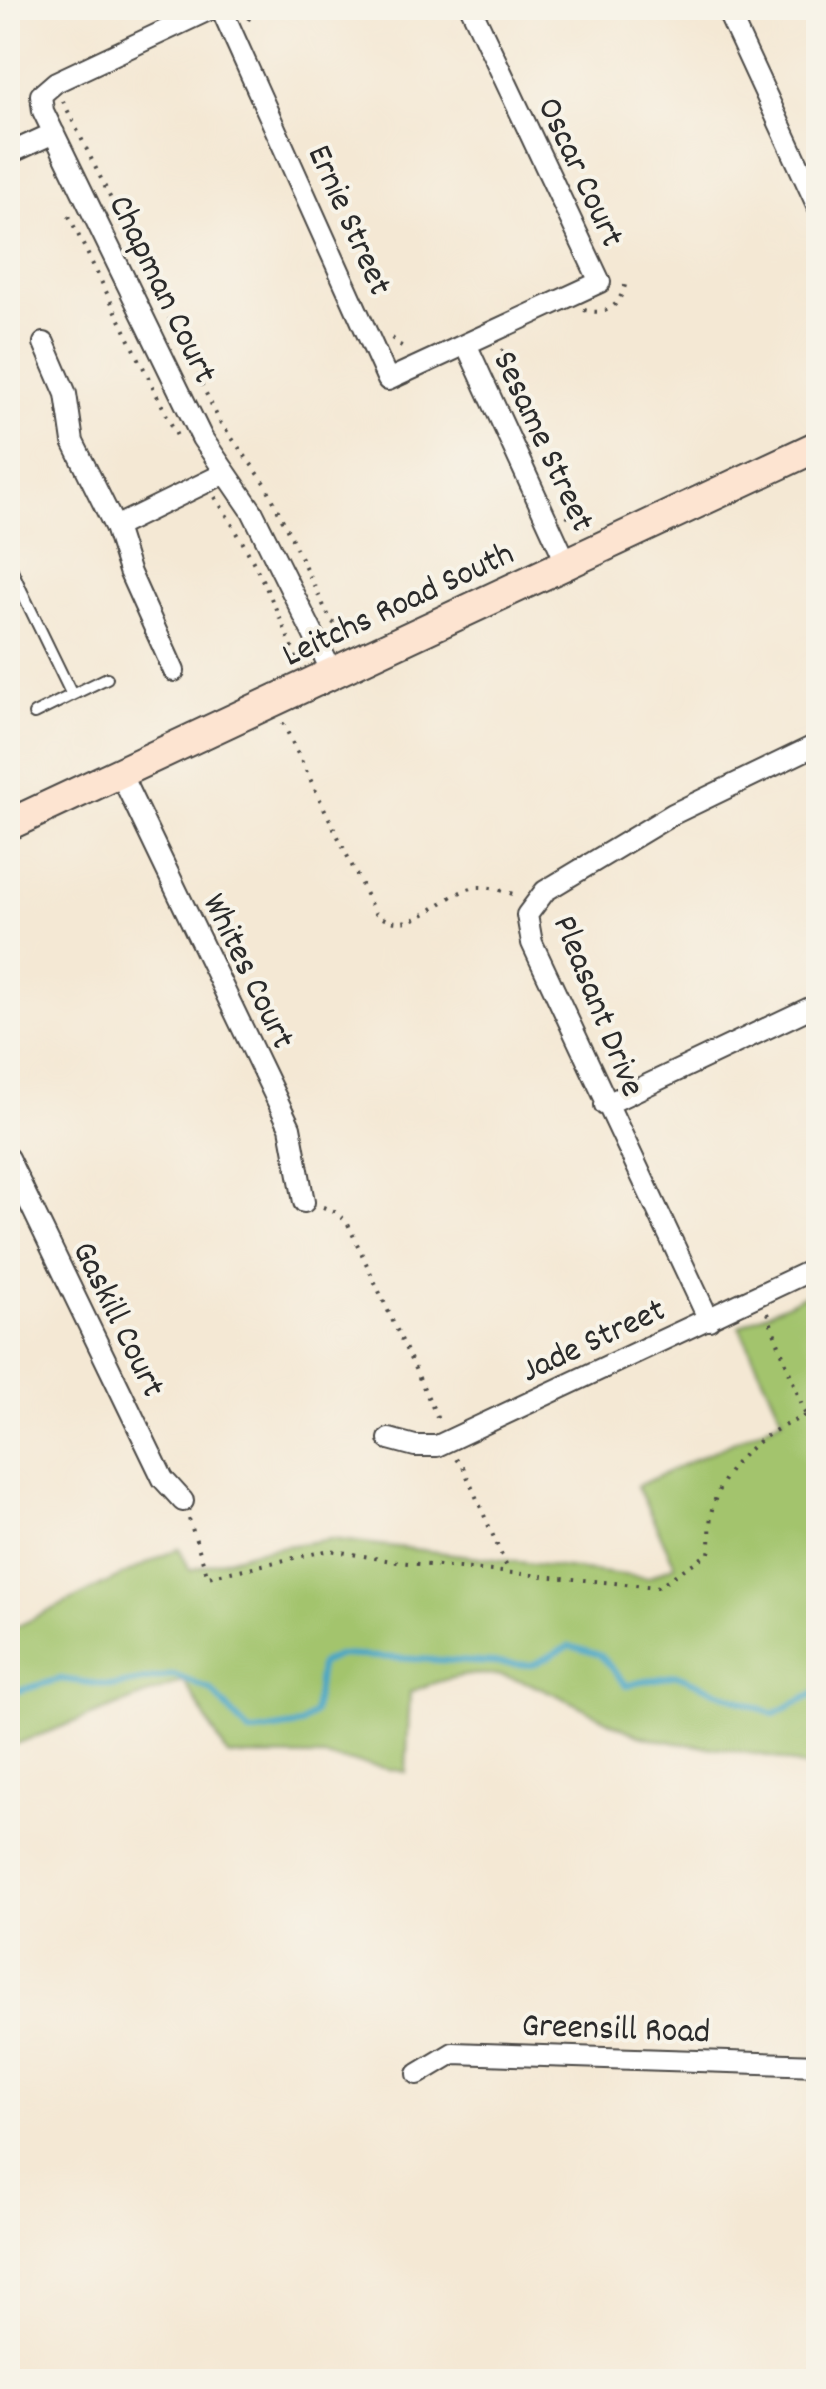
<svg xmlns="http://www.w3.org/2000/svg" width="826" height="2389" font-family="Dekko,sans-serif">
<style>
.green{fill:#a3c46d;stroke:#67784c;stroke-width:2.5}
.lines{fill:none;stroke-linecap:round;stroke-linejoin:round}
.stream{stroke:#46a6c6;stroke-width:6}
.lane-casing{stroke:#494744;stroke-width:14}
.street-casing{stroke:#494744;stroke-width:24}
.secondary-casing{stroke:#494744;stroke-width:34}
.path{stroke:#494744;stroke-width:4;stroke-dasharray:2.5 8;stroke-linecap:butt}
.lane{stroke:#fff;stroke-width:10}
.street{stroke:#fff;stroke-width:20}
.secondary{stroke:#fde4d1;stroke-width:30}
.labels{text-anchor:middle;stroke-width:8;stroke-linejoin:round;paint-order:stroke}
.street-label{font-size:35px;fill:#2b2b2b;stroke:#f7f3e8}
</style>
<rect width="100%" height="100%" fill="#f7f3e8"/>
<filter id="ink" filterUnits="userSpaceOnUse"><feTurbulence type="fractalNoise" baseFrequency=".01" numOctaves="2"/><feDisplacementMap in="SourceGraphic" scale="20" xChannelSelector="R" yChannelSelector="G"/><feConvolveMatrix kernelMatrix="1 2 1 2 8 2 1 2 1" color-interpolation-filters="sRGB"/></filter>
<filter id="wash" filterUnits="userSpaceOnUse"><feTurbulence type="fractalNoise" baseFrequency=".0048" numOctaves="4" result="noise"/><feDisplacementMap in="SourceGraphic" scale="40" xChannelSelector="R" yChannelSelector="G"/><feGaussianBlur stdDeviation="2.25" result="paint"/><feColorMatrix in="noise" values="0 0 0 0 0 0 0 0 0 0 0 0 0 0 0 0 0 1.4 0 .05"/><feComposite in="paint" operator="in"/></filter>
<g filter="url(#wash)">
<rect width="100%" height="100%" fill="#f4e8d4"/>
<path class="green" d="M818,1289V1773C761,1746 699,1751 639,1735C623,1730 606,1720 591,1712C520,1676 488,1659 410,1692L406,1772L324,1757L228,1756L184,1681L8,1747V1631L179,1548L190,1570L255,1551L331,1539L648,1578L675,1565L637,1486L783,1419L739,1326Z"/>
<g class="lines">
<path class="stream" d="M8,1694L60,1679L114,1686L174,1675L211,1690L250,1733L300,1725L314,1713L320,1664L339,1655L532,1665L570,1646L600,1655L626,1685L677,1675L774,1714L818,1692"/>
</g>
</g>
<g filter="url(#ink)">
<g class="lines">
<defs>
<path id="lane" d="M8,561L22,592
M8,599L22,592L72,695L34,714
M72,695L107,678"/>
<path id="street" d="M213,8L56,82L41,95L43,111L202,438L252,511L333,674
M221,8L388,380L600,282L471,8
M726,8L818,207
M8,154L54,133
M44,343L66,394L73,442L115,527L129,571L174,671
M466,344L567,564
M115,527L225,473
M120,773L290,1127L304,1202
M605,1105L818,1004
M8,1158L163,1479L183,1501
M709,1320L532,943L527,915L545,891L673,814L818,744
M389,1439L415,1446H437L818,1267
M418,2074L453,2053L818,2065"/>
<path id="secondary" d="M8,825L818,446"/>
</defs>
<use href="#lane" class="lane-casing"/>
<use href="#street" class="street-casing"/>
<use href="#secondary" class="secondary-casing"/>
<path class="path" d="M248,20L256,8
M63,101L220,422L265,483L331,621L346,633L356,634
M69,216L180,442
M810,223L818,242
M584,310C611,317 621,303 627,278
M392,338L399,345L409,348
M504,350L501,352L502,363L539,451
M215,497C248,547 275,602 296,658L291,665
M567,515L574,523L588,526
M283,723L375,913C412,942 441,892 477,887C489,886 505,892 517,895
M323,1207L334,1211L347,1222L440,1423
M767,1313L806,1416L818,1412
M456,1459L463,1467L509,1572
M189,1519L208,1577L330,1550L397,1562L657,1587L709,1553C712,1537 708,1521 713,1506C726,1460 764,1432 806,1416"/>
<use href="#lane" class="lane"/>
<use href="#street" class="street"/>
<use href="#secondary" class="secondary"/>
</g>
</g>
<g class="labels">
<g class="street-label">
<text transform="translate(583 171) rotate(65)" y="12">Oscar Court</text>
<text transform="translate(352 219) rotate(66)" y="12">Ernie Street</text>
<text transform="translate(165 288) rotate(64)" y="12">Chapman Court</text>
<text transform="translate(546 440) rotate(65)" y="12">Sesame Street</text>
<text transform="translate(397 602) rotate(-25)" y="12">Leitchs Road South</text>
<text transform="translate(251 970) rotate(64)" y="12">Whites Court</text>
<text transform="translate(601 1005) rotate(68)" y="12">Pleasant Drive</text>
<text transform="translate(121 1318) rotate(64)" y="12">Gaskill Court</text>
<text transform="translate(592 1338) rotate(-25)" y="12">Jade Street</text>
<text transform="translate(616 2026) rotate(2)" y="12">Greensill Road</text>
</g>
</g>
<rect width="826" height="2389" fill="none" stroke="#f7f3e8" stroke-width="40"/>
</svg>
